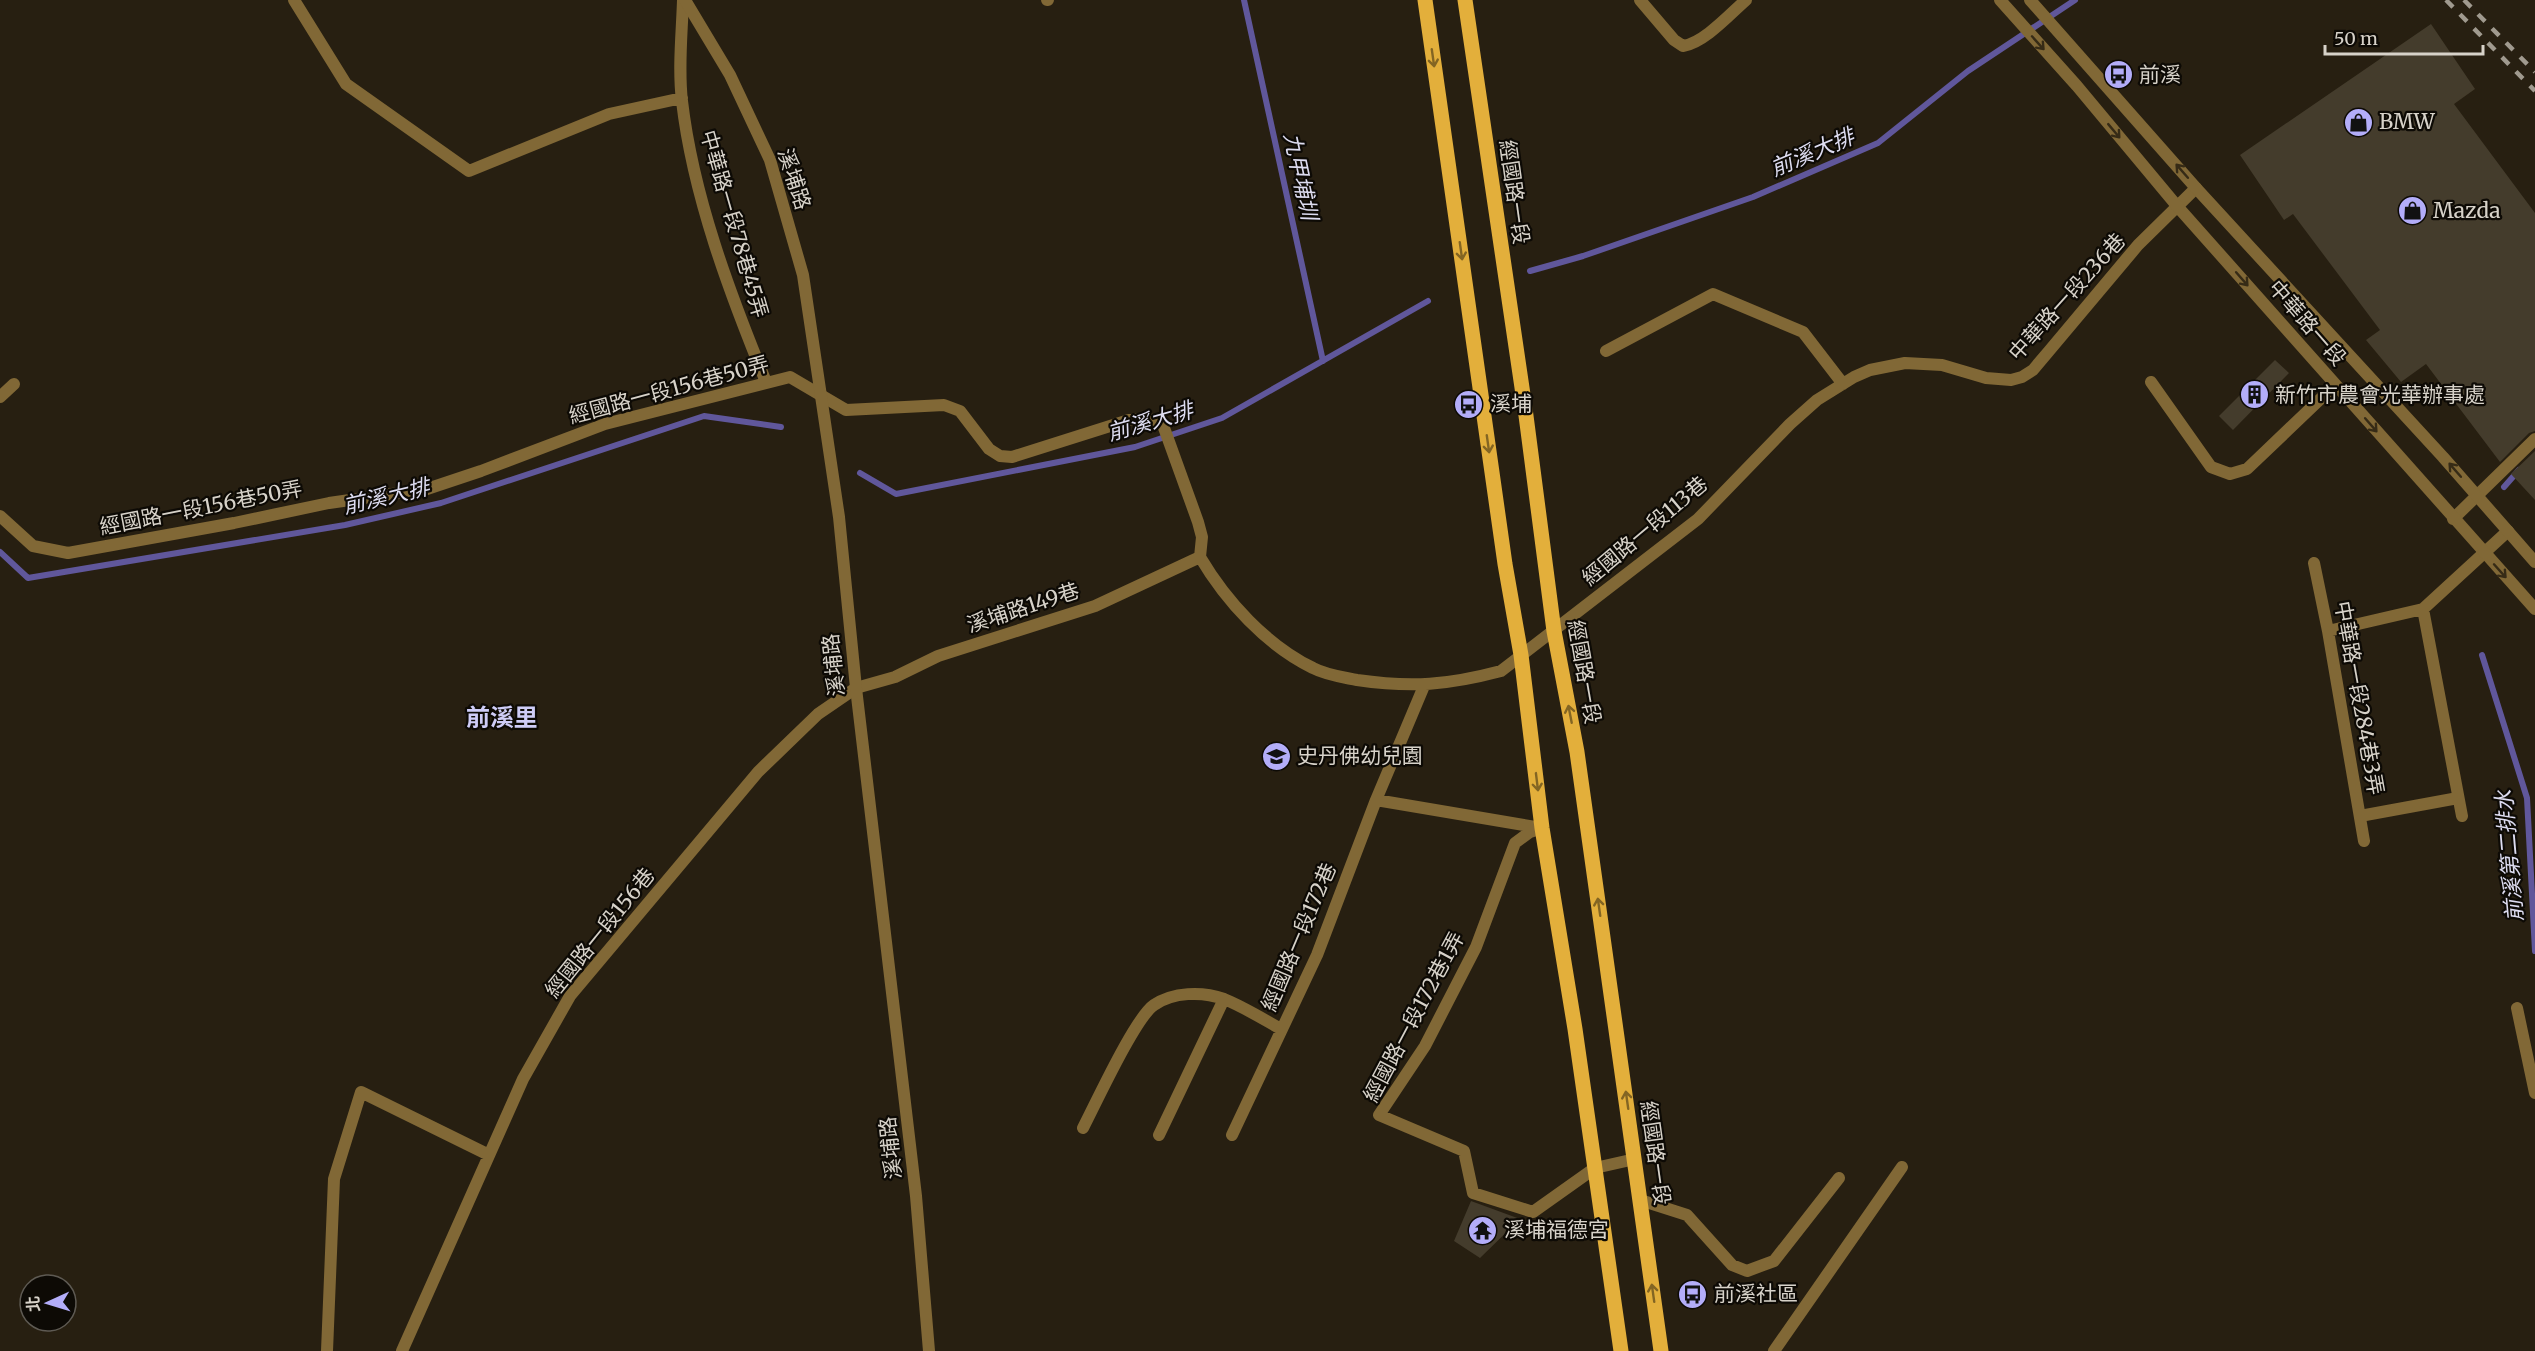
<svg xmlns="http://www.w3.org/2000/svg" width="2535" height="1351" font-family="Merriweather,'Noto Sans TC',serif">
<style>
.lines{fill:none;stroke-linecap:round;stroke-linejoin:round}
.stream{stroke:#60579b;stroke-width:6}
.building{fill:#443c2c}
.service{stroke:#816836;stroke-width:12}
.tertiary{stroke:#816836;stroke-width:12}
.primary{stroke:#e3af3b;stroke-width:15}
.rail{stroke:#a09a8f;stroke-width:4.5;stroke-dasharray:10 10;stroke-linecap:butt}
.oneway{stroke:#362b16}
.oneway2{stroke:#836523}
.labels{text-anchor:middle;stroke-width:4.5;stroke-linejoin:round;paint-order:stroke}
.poi-label{font-size:21px;fill:#d7d2c9;stroke:#0d0a05;text-anchor:start}
.street-label{font-size:21px;fill:#d7d2c9;stroke:#0d0a05}
.water-label{font-size:22px;font-style:italic;fill:#dddcf0;stroke:#0d0a05}
.quarter-label{font-size:24px;font-weight:bold;fill:#ceccf7;stroke:#0d0a05}
</style>
<rect width="100%" height="100%" fill="#271f11"/>
<g class="lines">
<path class="stream" d="M1244,0L1323,361
M1530,271L1583,256L1753,197L1878,143L1968,71L2075,0
M860,473L896,494L1135,447L1222,418L1428,301
M2504,487L2519,470
M0,552L28,578L345,525L441,503L704,416L781,427
M2482,655L2527,798L2535,951"/>
</g>
<path class="building" d="M2431,24L2475,89L2454,104L2535,213V431L2529,433L2500,462L2426,364L2401,382L2366,340L2380,330L2293,214L2284,220L2240,155Z
M2275,360L2289,373L2233,430L2219,416Z
M2535,451V500L2511,474Z
M1471,1201L1520,1219L1480,1258L1454,1241Z"/>
<g class="lines">
<path class="service" d="M294,0L346,84L469,171L609,114L682,98
M683,0C682,33 678,68 682,101C693,196 730,294 766,382
M1047,0H1048
M1640,0L1674,40L1683,46C1704,43 1730,14 1746,0
M1606,351L1713,294L1803,332L1843,384
M2151,382L2211,467L2230,474L2247,469L2335,385
M0,397L14,384
M0,516L33,546L68,553L234,523L329,503L427,489L481,471L605,424L790,377L846,410L944,405L960,411L989,449L1000,456L1012,457L1129,420C1142,419 1152,417 1163,425L1198,522L1202,537L1200,557
M2453,519L2535,439
M1200,557C1226,601 1266,645 1313,668C1326,675 1342,677 1357,680C1412,688 1448,685 1501,671L1698,519L1790,424L1817,400L1854,377L1870,370L1905,363L1942,365L1986,378L2011,380L2022,377L2033,370L2049,351L2138,245L2196,188
M2314,563L2328,631L2364,841
M2423,609L2462,816
M2328,631L2423,609L2508,531
M1376,800L1541,828
M2360,816L2458,798
M1542,828L1530,832L1515,843L1476,947L1425,1046L1379,1115L1464,1151L1473,1193L1533,1212L1595,1168L1635,1159
M2517,1008L2535,1093
M1083,1128C1096,1103 1135,1018 1154,1005C1173,992 1202,991 1224,999C1244,1007 1263,1019 1281,1029
M1159,1135L1224,999
M1232,1135L1317,955L1376,800L1424,686
M1640,1200L1687,1215L1732,1265L1747,1271L1774,1261L1839,1178
M327,1351L334,1179L361,1092L489,1155
M402,1351L523,1079L570,996L758,772L818,714L856,688L895,677L938,656L1095,606L1200,557
M1774,1351L1902,1167"/>
<path class="tertiary" d="M685,0L730,75L770,160L803,275L839,517L856,688L916,1196L929,1351
M2000,0L2077,86L2177,206L2535,609
M2030,0L2196,188L2443,457L2535,562"/>
<path class="primary" d="M1425,0L1505,564L1521,655L1542,828L1575,1029L1621,1351
M1465,0L1525,408L1554,631L1577,752L1661,1351"/>
<path class="rail" d="M2446,0L2535,91
M2464,0L2535,72"/>
</g>
<defs><path id="oneway-shaft" d="M-6 0H5M1.5-3L5.5 0L1.5 3" fill="none" stroke-width="1.6" stroke-linecap="round" stroke-linejoin="round" transform="scale(1.5)"/></defs>
<g class="oneway">
<use href="#oneway-shaft" transform="translate(2038 43) rotate(48)"/>
<use href="#oneway-shaft" transform="translate(2114 131) rotate(50)"/>
<use href="#oneway-shaft" transform="translate(2182 171) rotate(-131)"/>
<use href="#oneway-shaft" transform="translate(2242 279) rotate(49)"/>
<use href="#oneway-shaft" transform="translate(2371 425) rotate(49)"/>
<use href="#oneway-shaft" transform="translate(2455 470) rotate(-131)"/>
<use href="#oneway-shaft" transform="translate(2500 571) rotate(48)"/>
</g>
<g class="oneway2">
<use href="#oneway-shaft" transform="translate(1433 58) rotate(82)"/>
<use href="#oneway-shaft" transform="translate(1461 251) rotate(82)"/>
<use href="#oneway-shaft" transform="translate(1488 444) rotate(82)"/>
<use href="#oneway-shaft" transform="translate(1570 714) rotate(-101)"/>
<use href="#oneway-shaft" transform="translate(1537 782) rotate(83)"/>
<use href="#oneway-shaft" transform="translate(1599 907) rotate(-98)"/>
<use href="#oneway-shaft" transform="translate(1627 1100) rotate(-98)"/>
<use href="#oneway-shaft" transform="translate(1653 1293) rotate(-98)"/>
</g>
<defs>
<symbol id="bus-disc" viewBox="-11 -11 22 22"><circle r="9.5" fill="#b3adf9" stroke="#0d0a05"/><path d="M-5-6H5V4H4V6H2V4H-2V6H-4V4H-5ZM-3.5-4V0h7V-4ZM-3.5 1.2v1.5H-2V1.2ZM2 1.2v1.5H3.5V1.2Z" fill="#111"/></symbol>
<symbol id="shop-disc" viewBox="-11 -11 22 22"><circle r="9.5" fill="#b3adf9" stroke="#0d0a05"/><path d="M-5-2.5h2.3a2.7 3.5 0 0 1 5.4 0H5L5.5 6h-11ZM-1.5-2.5h3a1.5 2.3 0 0 0-3 0Z" fill="#111"/></symbol>
<symbol id="building-disc" viewBox="-11 -11 22 22"><circle r="9.5" fill="#b3adf9" stroke="#0d0a05"/><path d="M-4-6H4V6H1V3H-1V6H-4ZM-2.5-4.3h1.7v1.8h-1.7ZM.8-4.3h1.7v1.8H.8ZM-2.5-1h1.7V.8h-1.7ZM.8-1h1.7V.8H.8Z" fill="#111"/></symbol>
<symbol id="school-disc" viewBox="-11 -11 22 22"><circle r="9.5" fill="#b3adf9" stroke="#0d0a05"/><path d="M0-5L7-2L0 1L-7-2ZM-4 1L0 2.5L4 1V4Q0 6-4 4Z" fill="#111"/></symbol>
<symbol id="temple-disc" viewBox="-11 -11 22 22"><circle r="9.5" fill="#b3adf9" stroke="#0d0a05"/><path d="M0-6L5-2H3V0L6.5 2.5H4V6H1.5V3h-3V6H-4V2.5H-6.5L-3 0V-2H-5Z" fill="#111"/></symbol>
</defs>
<g fill-rule="evenodd">
<use href="#bus-disc" x="2102" y="58" width="33" height="33"/>
<use href="#shop-disc" x="2342" y="106" width="33" height="33"/>
<use href="#shop-disc" x="2396" y="194" width="33" height="33"/>
<use href="#building-disc" x="2238" y="378" width="33" height="33"/>
<use href="#bus-disc" x="1452" y="388" width="33" height="33"/>
<use href="#school-disc" x="1260" y="740" width="33" height="33"/>
<use href="#temple-disc" x="1466" y="1214" width="33" height="33"/>
<use href="#bus-disc" x="1676" y="1278" width="33" height="33"/>
</g>
<g class="labels">
<g class="poi-label">
<text x="2139" y="82">前溪</text>
<text x="2379" y="129">BMW</text>
<text x="2433" y="218">Mazda</text>
<text x="2275" y="402">新竹市農會光華辦事處</text>
<text x="1490" y="411">溪埔</text>
<text x="1297" y="763">史丹佛幼兒園</text>
<text x="1504" y="1237">溪埔福德宮</text>
<text x="1714" y="1301">前溪社區</text>
</g>
<g class="street-label">
<text transform="translate(794 179) rotate(72)" y="7">溪埔路</text>
<text transform="translate(1514 192) rotate(82)" y="7">經國路一段</text>
<text transform="translate(734 224) rotate(74)" y="7">中華路一段78巷45弄</text>
<text transform="translate(2067 297) rotate(-48)" y="7">中華路一段236巷</text>
<text transform="translate(2307 323) rotate(49)" y="7">中華路一段</text>
<text transform="translate(669 390) rotate(-15)" y="7">經國路一段156巷50弄</text>
<text transform="translate(201 508) rotate(-11)" y="7">經國路一段156巷50弄</text>
<text transform="translate(1645 531) rotate(-40)" y="7">經國路一段113巷</text>
<text transform="translate(1023 608) rotate(-18)" y="7">溪埔路149巷</text>
<text transform="translate(834 665) rotate(-96)" y="7">溪埔路</text>
<text transform="translate(1584 672) rotate(80)" y="7">經國路一段</text>
<text transform="translate(2359 698) rotate(80)" y="7">中華路一段284巷3弄</text>
<text transform="translate(600 933) rotate(-51)" y="7">經國路一段156巷</text>
<text transform="translate(1299 937) rotate(-67)" y="7">經國路一段172巷</text>
<text transform="translate(1414 1017) rotate(-62)" y="7">經國路一段172巷1弄</text>
<text transform="translate(891 1148) rotate(-96)" y="7">溪埔路</text>
<text transform="translate(1655 1153) rotate(82)" y="7">經國路一段</text>
</g>
<g class="water-label">
<text transform="translate(1812 152) rotate(-23)" y="8">前溪大排</text>
<text transform="translate(1301 176) rotate(78)" y="8">九甲埔圳</text>
<text transform="translate(1150 421) rotate(-16)" y="8">前溪大排</text>
<text transform="translate(386 496) rotate(-13)" y="8">前溪大排</text>
<text transform="translate(2509 856) rotate(-95)" y="8">前溪第二排水</text>
</g>
<g class="quarter-label">
<text x="502" y="726">前溪里</text>
</g>
</g>
<g transform="translate(48 1303) rotate(266)"><circle r="28" fill="#0d0a05" stroke="#5e5a53" stroke-width="1.5"/>
<path d="M0-4.5L10 22L0 15L-10 22Z" fill="#b3adf9"/>
<text y="-9" font-size="16" font-weight="bold" text-anchor="middle" fill="#d7d2c9">北</text>
</g>
<path d="M2325 45v9h158v-9" fill="none" stroke="#d7d2c9" stroke-width="3"/>
<text x="2334" y="45" font-size="18" fill="#d7d2c9" stroke="#0d0a05" stroke-width="4.5" paint-order="stroke">50 m</text>
</svg>
